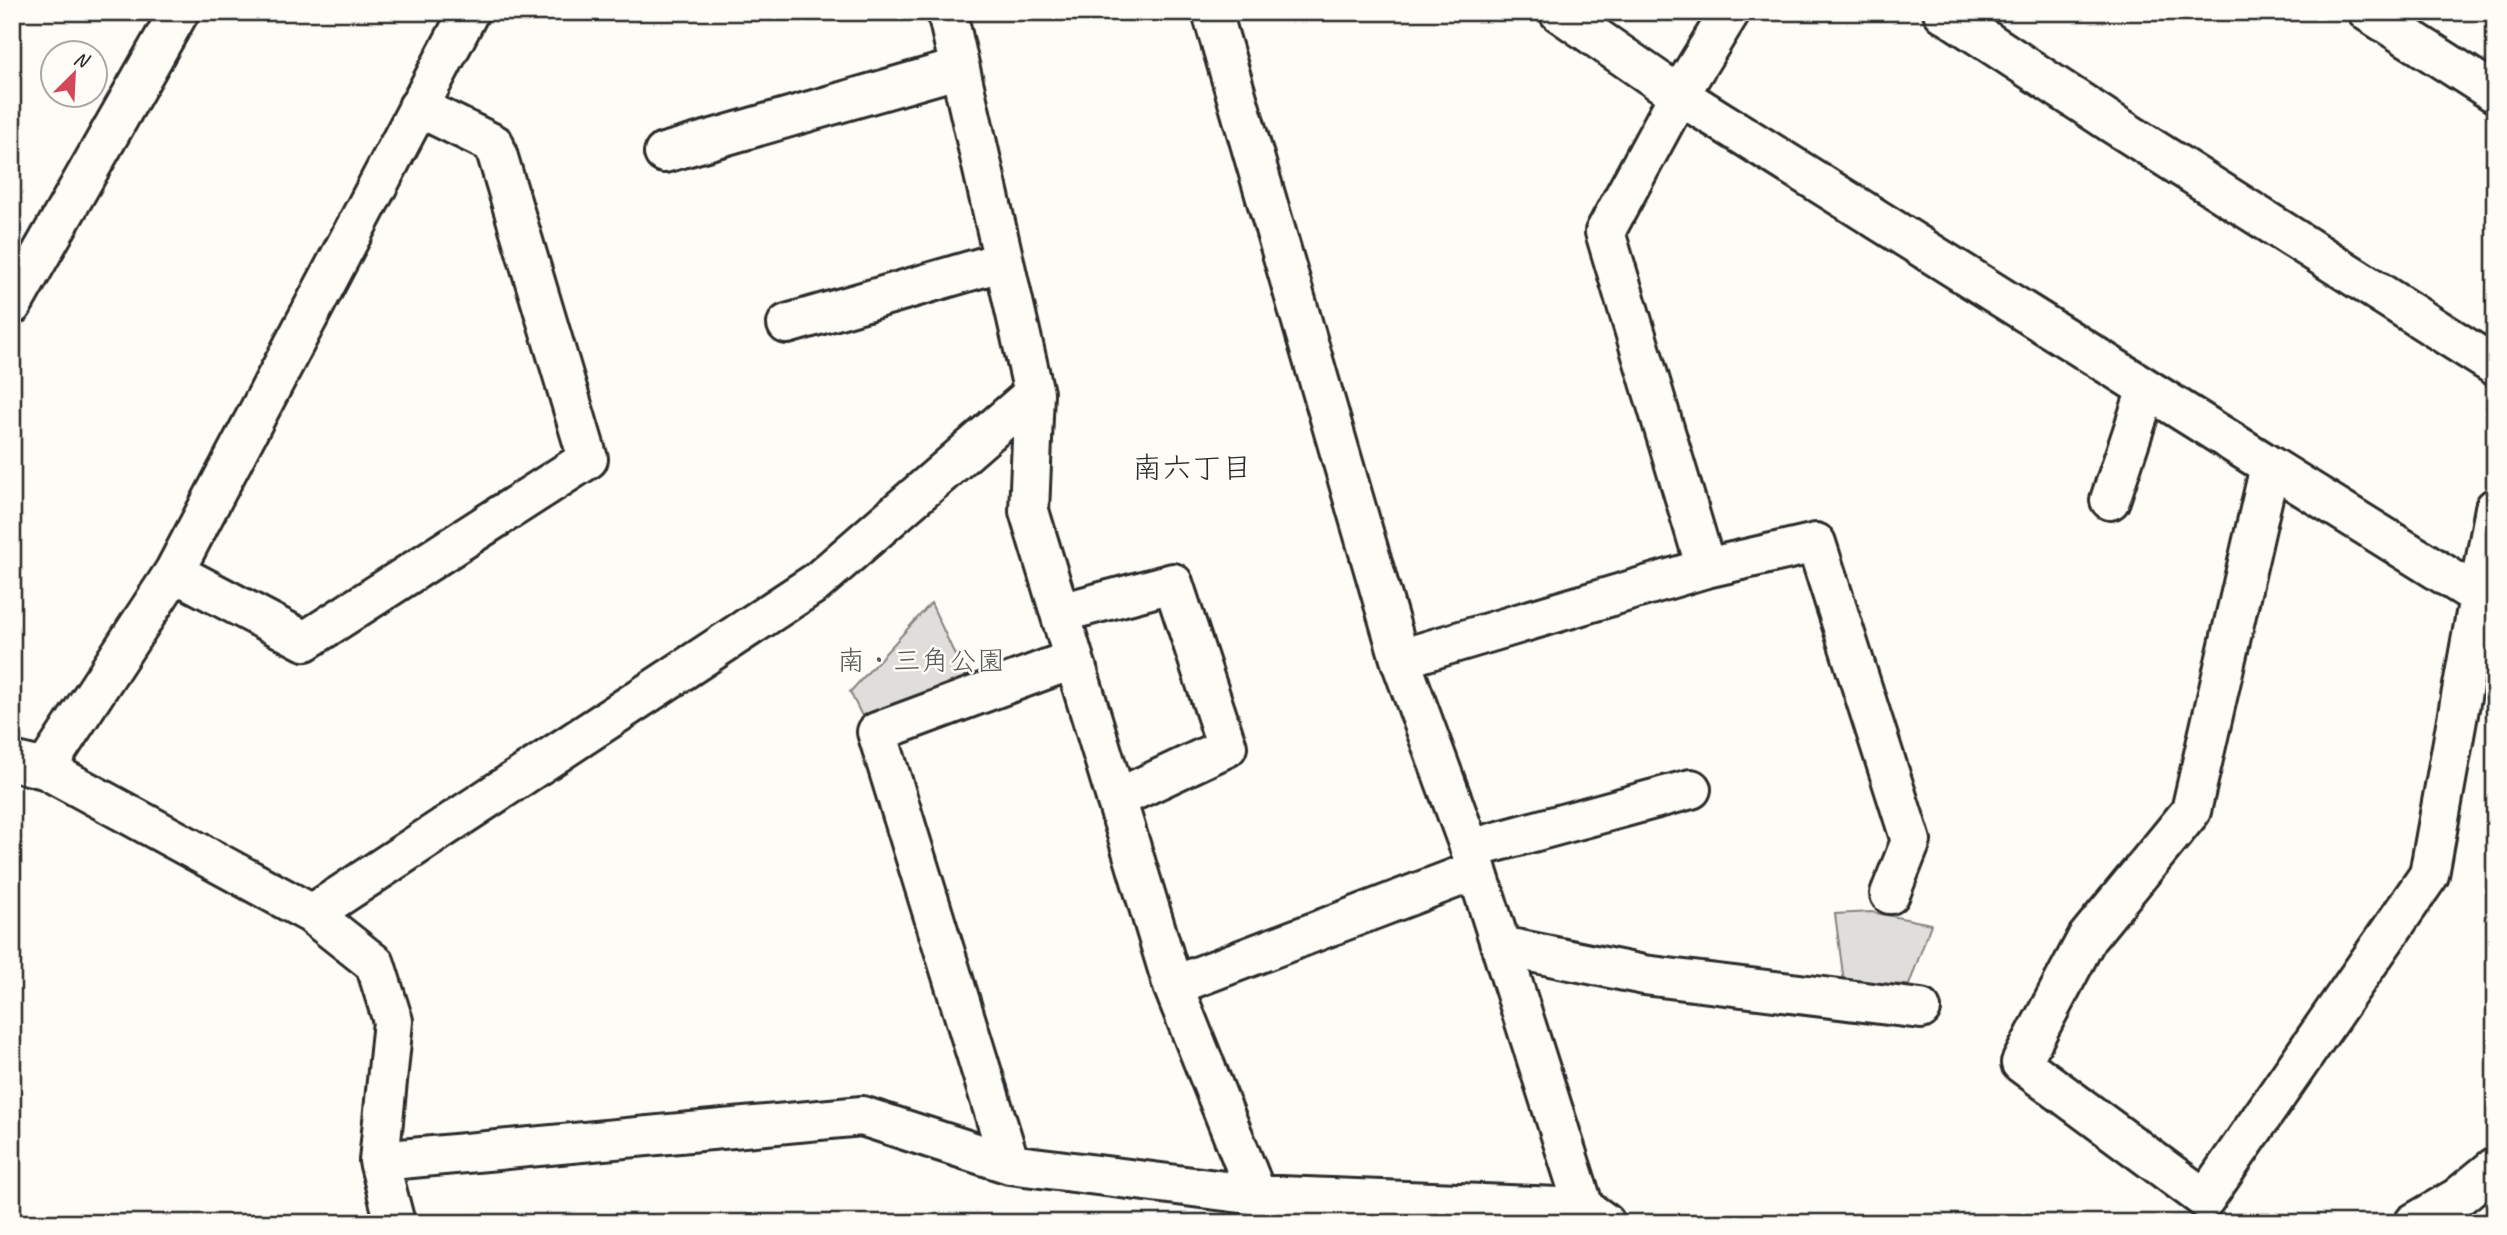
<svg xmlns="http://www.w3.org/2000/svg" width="2507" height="1235" font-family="Caveat,'Klee One',sans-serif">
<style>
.green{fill:#dfdeda;stroke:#858482;stroke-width:2}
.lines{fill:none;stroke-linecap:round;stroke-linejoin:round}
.minor-casing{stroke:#2b2b2b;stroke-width:44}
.minor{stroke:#fdfcf7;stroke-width:38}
.labels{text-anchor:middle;stroke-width:5;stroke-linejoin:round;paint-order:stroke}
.park-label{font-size:28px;fill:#585857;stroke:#fdfcf7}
.neighbourhood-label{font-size:30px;fill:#2b2b2b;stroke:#fdfcf7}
</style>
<rect width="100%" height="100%" fill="#fdfcf7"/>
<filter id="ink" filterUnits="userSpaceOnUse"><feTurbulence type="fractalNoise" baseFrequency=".0143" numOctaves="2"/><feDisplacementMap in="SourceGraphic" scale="14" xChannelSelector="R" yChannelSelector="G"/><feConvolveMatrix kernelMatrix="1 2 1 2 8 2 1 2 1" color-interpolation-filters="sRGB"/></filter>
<g filter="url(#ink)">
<path class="green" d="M931,603L966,679L862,716L850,692Z
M1871,912L1931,924L1909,985L1844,982L1835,914Z"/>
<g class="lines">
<defs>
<path id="minor" d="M1212,12L1400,659L1470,849L1584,1208L1605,1223
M1559,12L1679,95L2270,466L2191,811L2087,938L2021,1063L2205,1199L2429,875L2495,508
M1730,12L1679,95L1605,232L1706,568L1816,543L1911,841L1890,894
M1943,12L2112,123L2495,366
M2368,12L2495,93
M664,153L960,68
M12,305L179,12
M787,324L1004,261
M1034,393L1029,511L1173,986L1268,1223
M2270,466L2479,596
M2110,500L2147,389
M174,572L305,641L588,459L494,144L418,107
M1060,613L1173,583L1227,747L1116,799
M1400,659L1706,568
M12,761L45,769L312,914L375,964L393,1021L379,1161L395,1223
M45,769L174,572L469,12
M1470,849L1691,789
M312,914L817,582L1034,393L947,12
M1501,946L1644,975L1921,1009
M1173,986L1477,870
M379,1161L862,1116L1010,1164L1257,1195L1584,1208
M1010,1164L877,732L1074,659
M2414,1223L2457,1198L2495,1167"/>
</defs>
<use href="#minor" class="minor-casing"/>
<use href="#minor" class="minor"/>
</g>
</g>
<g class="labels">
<g class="park-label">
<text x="921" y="670">南・三角公園</text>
</g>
<g class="neighbourhood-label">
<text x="1192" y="478">南六丁目</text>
</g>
</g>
<rect width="2507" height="1235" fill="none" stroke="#fdfcf7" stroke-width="42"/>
<rect x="21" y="21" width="2465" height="1193" fill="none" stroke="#2b2b2b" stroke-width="2.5" filter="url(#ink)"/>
<g transform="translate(74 74) rotate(24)"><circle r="33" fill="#fdfcf7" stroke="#a9a8a5" stroke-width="2"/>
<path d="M0-5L12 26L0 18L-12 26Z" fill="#d1495b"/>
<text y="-10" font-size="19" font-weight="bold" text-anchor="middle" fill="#2b2b2b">N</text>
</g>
</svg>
